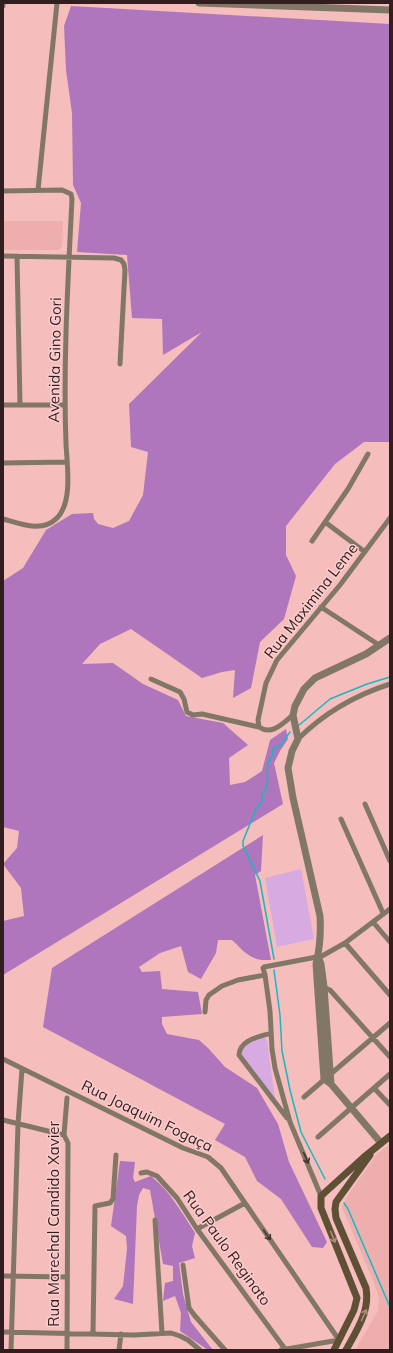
<svg xmlns="http://www.w3.org/2000/svg" width="393" height="1353" font-family="Mulish,sans-serif">
<style>
.built{fill:#edaead}
.green{fill:#d7abe1}
.forest{fill:#af76bd}
.lines{fill:none;stroke-linecap:round;stroke-linejoin:round}
.stream{stroke:#13bac1;stroke-width:1.5}
.minor{stroke:#827766;stroke-width:5}
.tertiary{stroke:#827766;stroke-width:7}
.secondary{stroke:#5e4f35;stroke-width:7}
.oneway{stroke:#463430}
.oneway2{stroke:#ac8e80}
.labels{text-anchor:middle;stroke-width:3;stroke-linejoin:round;paint-order:stroke}
.street-label{font-size:15px;fill:#321e1e;stroke:#fbcdcc}
</style>
<rect width="100%" height="100%" fill="#f5bdbc"/>
<path class="built" d="M3,221H63L62,246L59,250H3Z
M390,1144V1350H355L378,1311L379,1297L374,1283L342,1207L348,1195L377,1154Z"/>
<path class="green" d="M301,869L314,939L277,947L265,878Z
M264,1037L267,1041L275,1099L253,1069L242,1056L241,1053C248,1041 251,1041 264,1037Z"/>
<path class="forest" d="M71,6L390,24V442H364L335,464L286,526V555L296,576L284,619L260,642L251,688L233,698L235,670L222,672L202,678L131,629L100,644L82,664L113,663L143,684L178,700L186,716L223,723L248,745L229,758L230,785L245,782L262,771L270,740L286,729L288,739L280,751L274,763L283,804L3,975V921L24,916L21,888L3,864L17,848L19,831L3,827V581L23,568L46,530L72,514L93,513L94,519L98,524L113,528L129,521L143,495L148,452L131,447L129,404L202,332L163,355L162,319L132,318L127,255L77,252L81,203L73,185L72,113L66,70L64,26Z
M263,835L261,871L255,875L271,960C250,961 246,953 232,940H218L216,953L201,979L188,972L181,946L160,953L139,967L142,972L160,971L162,989L198,992L202,1014L162,1017V1024L167,1034L199,1040L208,1048L225,1067L257,1088L278,1124L289,1162L327,1242L323,1248L312,1247L281,1199L257,1181L245,1157L215,1140L225,1124L43,1027L52,968Z
M120,1161L135,1162L133,1178L135,1182L151,1176C170,1191 182,1213 195,1233L192,1246L195,1258L179,1263L183,1294L191,1322L213,1350H208L180,1331L181,1313L175,1296L163,1301L165,1283L173,1281V1266L163,1264L150,1190L143,1188L139,1195L137,1206L133,1304L114,1299L123,1286L127,1249L126,1236L111,1226Z"/>
<g class="lines">
<path class="stream" d="M298,726L330,699L367,684L390,677
M274,959L260,881L243,846V841L256,809L262,801V794C272,786 265,773 268,763C269,760 272,757 273,755L272,751L275,747H279L290,732
M274,970L280,1015L282,1051L290,1090L301,1132L325,1179
M344,1203L348,1209L390,1307"/>
<path class="minor" d="M3,6V3
M38,190L57,3
M3,191L62,190L71,194L72,199C68,280 63,363 66,444C67,465 73,502 57,518C42,533 21,524 3,519
M3,256L114,258L121,260L124,264L125,270L120,364
M17,256L20,405
M3,405H65
M3,463L67,462
M325,522L365,552
M312,541L348,489L368,454
M321,607L379,645
M151,679L180,692L184,699L187,712L193,715L202,714L259,727
M293,715C283,723 272,736 259,727L258,720L266,683L277,660L340,585L390,518
M298,739C323,714 356,695 390,684
M365,804L390,861
M341,819L383,913
M373,922L390,942
M345,943L390,995
M265,975L270,1011L272,1049L275,1068L290,1122L321,1196
M323,987L330,990L390,1057
M205,1012L206,1000L209,995L222,986L238,980L265,975L263,968L264,967L322,956L345,943L390,909
M271,1033C260,1037 240,1039 239,1055L287,1118
M3,1059L183,1148L208,1157L221,1168L339,1340L281,1350
M374,1088L390,1105
M304,1097L390,1023
M3,1120L64,1135
M318,1137L390,1074
M141,1173L147,1172L157,1176L177,1198L197,1229L285,1349
M155,1220L162,1333
M197,1229L245,1203
M183,1265L189,1308L195,1316L225,1350
M3,1276L67,1277
M3,1332L134,1335L171,1333L180,1336L188,1340L200,1350
M93,1334L95,1206L110,1203L113,1199L116,1155
M11,1350L18,1124L22,1069
M67,1350L68,1143L64,1135L67,1098
M119,1350L121,1334"/>
<path class="tertiary" d="M199,3L390,10
M318,957L321,964L324,987L331,1084
M381,1143L331,1084L324,1079L316,964C320,948 321,933 320,916L293,798L288,768L292,751L298,739L293,715L295,706L304,689L315,678L366,654L390,638"/>
<path class="secondary" d="M334,1350L354,1310L357,1298L321,1208V1196L364,1157L390,1136
M346,1350C357,1330 370,1311 366,1288L336,1218L335,1209L336,1202L370,1155"/>
</g>
<defs><path id="oneway-shaft" d="M-6 0H5M1.5-3L5.5 0L1.5 3" fill="none" stroke-width="1.6" stroke-linecap="round" stroke-linejoin="round"/></defs>
<g class="oneway">
<use href="#oneway-shaft" transform="translate(306 1158) rotate(67)"/>
<use href="#oneway-shaft" transform="translate(267 1235) rotate(55)"/>
</g>
<g class="oneway2">
<use href="#oneway-shaft" transform="translate(333 1237) rotate(68)"/>
<use href="#oneway-shaft" transform="translate(364 1315) rotate(-66)"/>
</g>
<g class="labels">
<g class="street-label">
<text transform="translate(55 360) rotate(-89)" y="5">Avenida Gino Gori</text>
<text transform="translate(311 601) rotate(-52)" y="5">Rua Maximina Leme</text>
<text transform="translate(147 1116) rotate(26)" y="5">Rua Joaquim Fogaça</text>
<text transform="translate(54 1224) rotate(-90)" y="5">Rua Marechal Candido Xavier</text>
<text transform="translate(227 1248) rotate(54)" y="5">Rua Paulo Reginato</text>
</g>
</g>
<rect width="393" height="1353" fill="none" stroke="#321e1e" stroke-width="8"/>
</svg>
